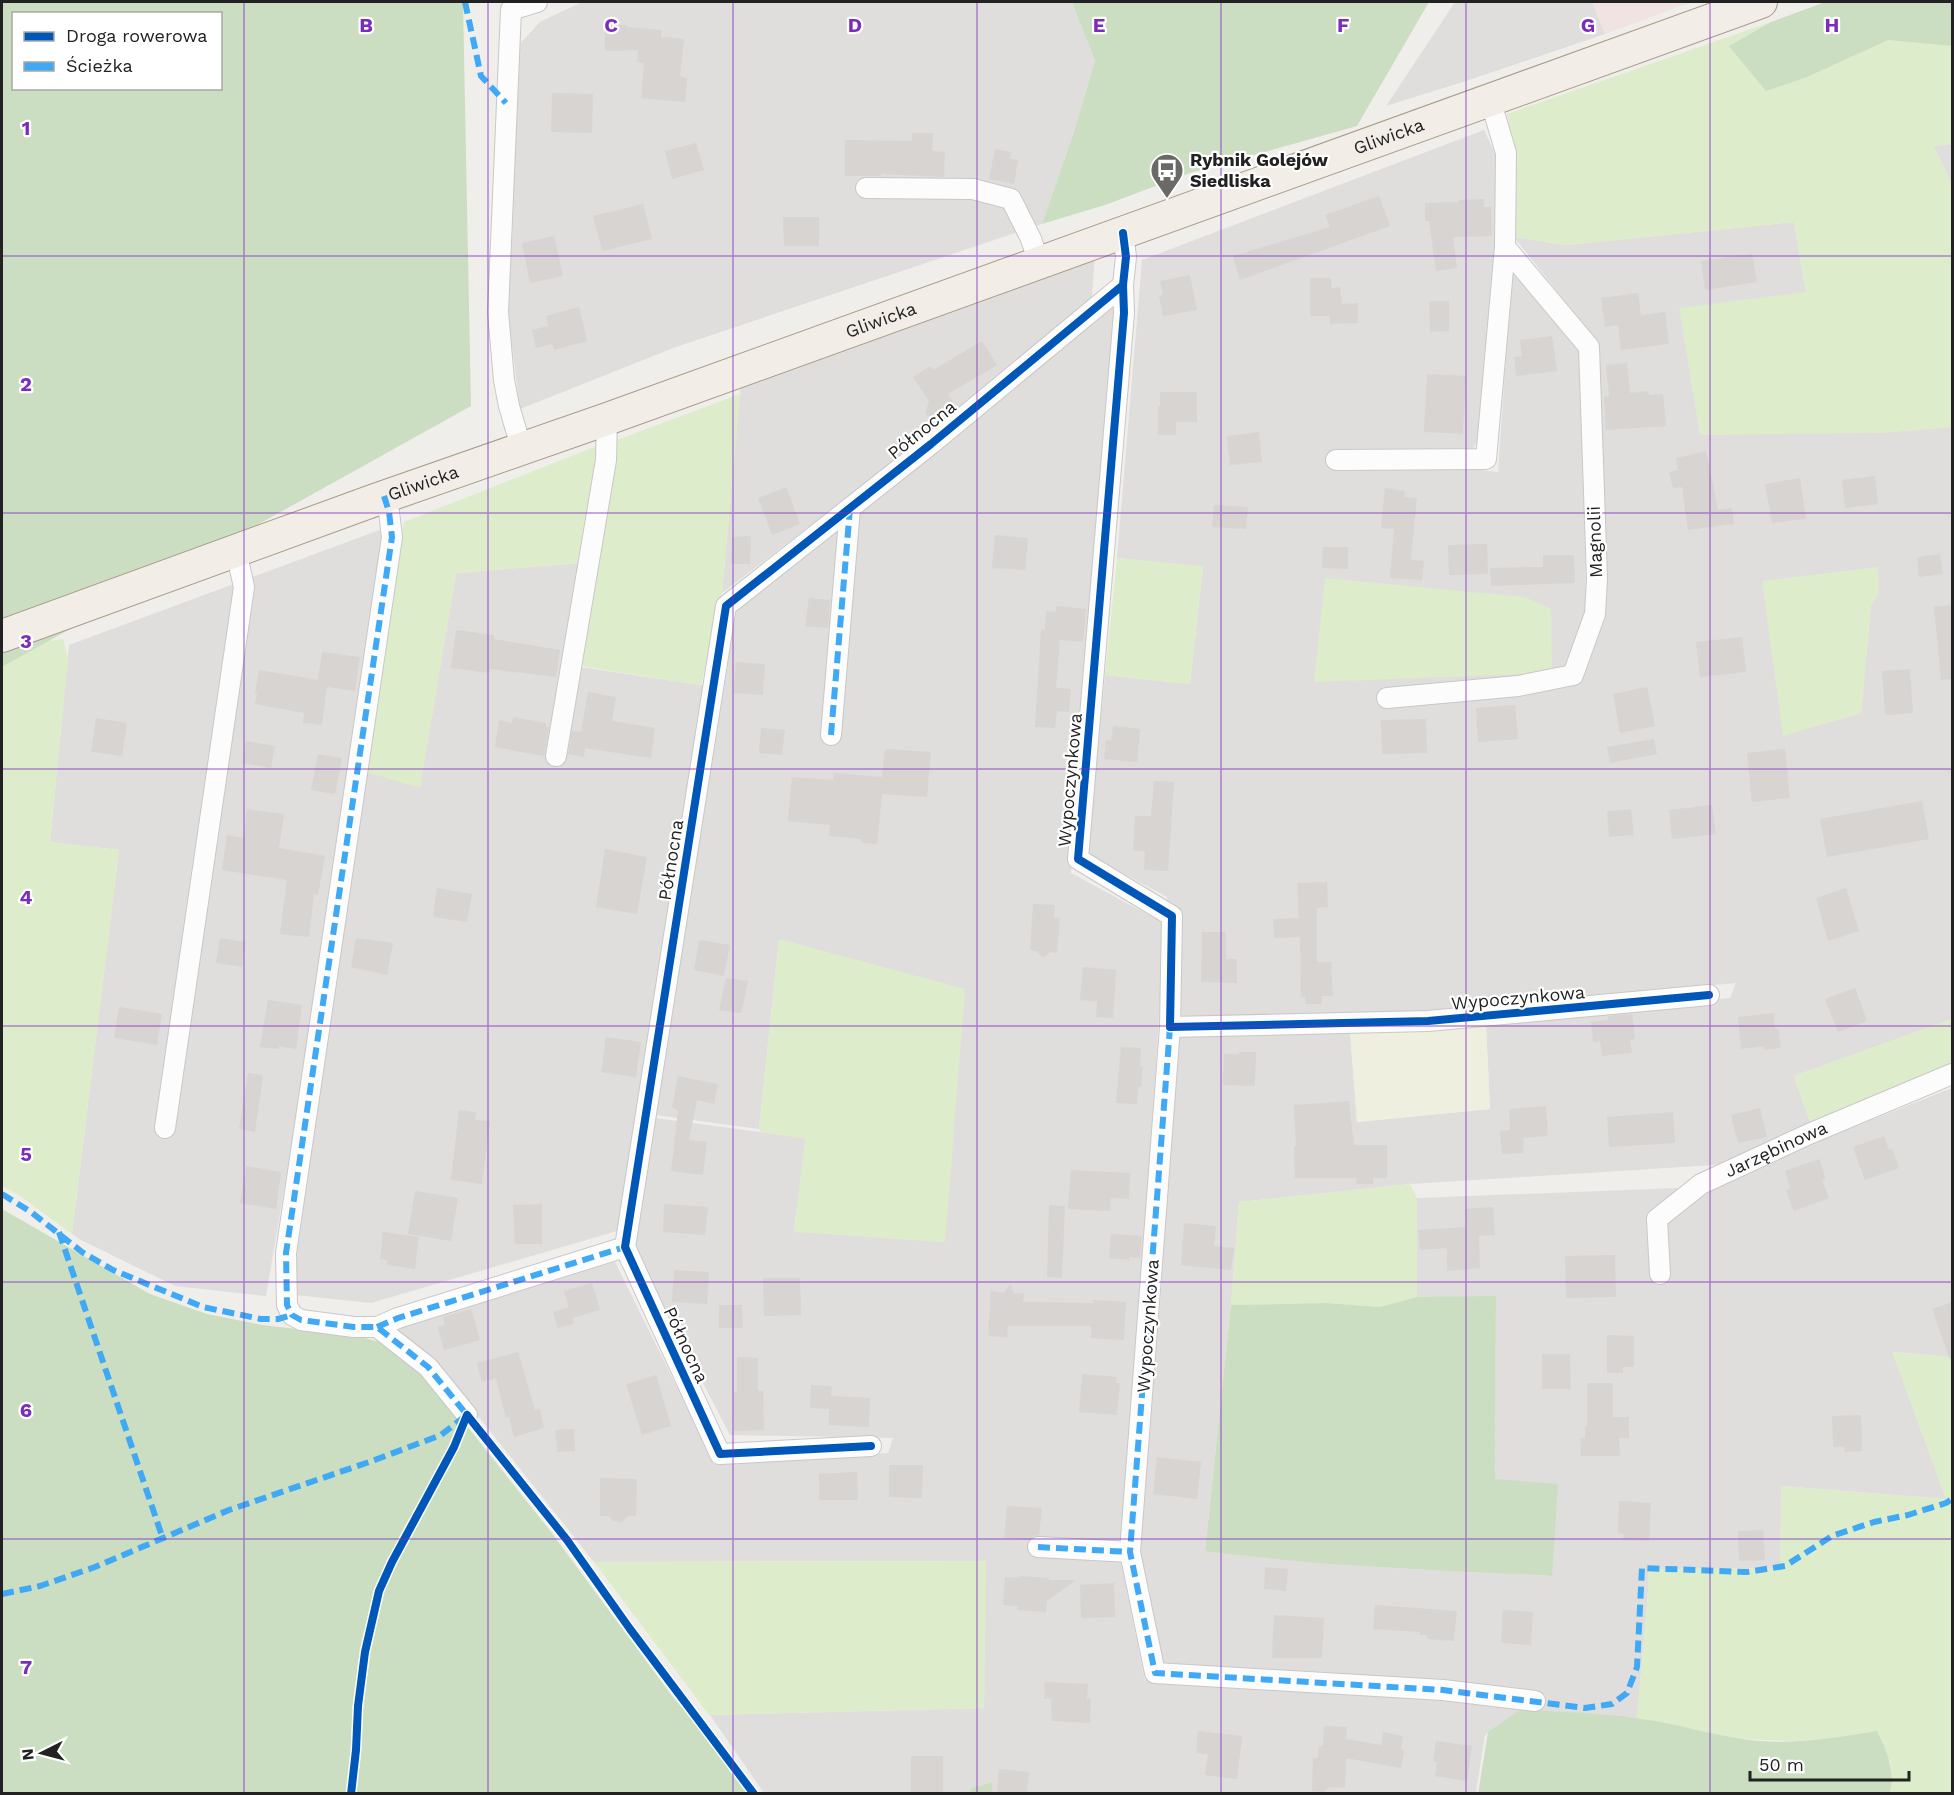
<svg xmlns="http://www.w3.org/2000/svg" width="1954" height="1795" font-family="'Work Sans',sans-serif">
<style>
.residential{fill:#dfdedc;fill-rule:evenodd}
.commercial{fill:#f1e3e1}
.farmland{fill:#efefdf}
.grass{fill:#ddeccb}
.forest{fill:#cbdec1;fill-rule:evenodd}
.building{fill:#d7d4d2}
.lines{fill:none;stroke-linecap:round;stroke-linejoin:round}
.minor-casing{stroke:#c9c8c7;stroke-width:22}
.primary-casing{stroke:#a79c86;stroke-width:34}
.minor{stroke:#fdfcfc;stroke-width:20}
.primary{stroke:#f3ede7;stroke-width:32}
.quiet{stroke:#3fa9f5;stroke-width:6;stroke-dasharray:12 6;stroke-linecap:butt}
.cycleway-casing{stroke:#fff;stroke-width:11}
.cycleway{stroke:#0057b8;stroke-width:8}
.grid{fill:none;stroke:#7b2cbf;stroke-width:1.5;stroke-opacity:0.55}
.labels{text-anchor:middle;stroke-width:4.5;stroke-linejoin:round;paint-order:stroke}
.street-label{font-size:18px;fill:#222;stroke:#fff}
.poi-label{font-size:18px;font-weight:bold;fill:#222;stroke:#fff;text-anchor:start}
.grid-label{font-size:20px;text-anchor:middle;font-weight:bold;fill:#7b2cbf;stroke:#fff;stroke-width:4.5;stroke-linejoin:round;paint-order:stroke}
</style>
<rect width="100%" height="100%" fill="#f0eeeb"/>
<path class="residential" d="M582,2H1072L1095,61L1074,132L1042,224L676,347L520,409L508,314L513,221L511,218L517,47L540,22Z
M1455,2H1592L1605,34L1466,81L1386,106Z
M1484,130L1500,164L1495,271L1480,433L1474,448L1330,451V465L1403,461L1498,472L1512,269L1581,349L1587,658L1600,624L1597,342L1514,237L1566,245L1794,222L1806,292L1877,433L1952,427V1019L1794,1076L1811,1125L1748,1157L1714,1165L1410,1184L1239,1202L1231,1305L1205,1550L1259,1557L1391,1568L1551,1576L1495,1479L1496,1297H1417V1198L1678,1188L1793,1151L1952,1088V1357L1893,1352L1946,1499L1782,1486L1780,1568L1648,1569V1594L1637,1718L1521,1709L1485,1735L1476,1793L992,1794V1782L971,1788L970,1793H764L710,1715L984,1708L985,1561L594,1562L448,1378L392,1326L615,1262L713,1460L888,1453L893,1438L730,1435L632,1247L655,1118L806,1138L794,1231L944,1242L779,939L759,1129L655,1115L737,608L1116,305L1071,873L1165,924L1123,1571L1145,1681L1158,1657L1137,1553L1161,1293L1176,1034L1350,1031L1357,1122L1490,1109L1486,1025L1730,998L1736,983L1402,1014L1182,1018L1167,897L1088,854L1105,675L1190,684L1203,567L1117,558L1142,260ZM1879,593L1871,604L1861,713L1783,735Z
M1952,144V184L1933,146Z
M1095,254L1091,311L722,593L741,381Z
M385,528L334,894L266,1296L175,1286L79,1239L72,1234L119,850L50,842L69,645Z
M581,563L574,666L708,686L617,1231L371,1303L295,1295L296,1227L348,906L367,772L420,787L456,573Z"/>
<path class="commercial" d="M1592,2H1692L1605,34Z"/>
<path class="farmland" d="M1486,1025L1490,1109L1357,1122L1350,1031Z"/>
<path class="grass" d="M1771,22L1729,46L1888,40L1952,46V144L1933,146L1952,184V427L1877,433L1700,435L1679,308L1806,292L1794,222L1566,245L1514,237V150L1507,114Z
M740,394L722,593L701,685L580,666L617,440Z
M597,446L581,563L456,573L420,788L367,772L404,522Z
M1117,558L1203,566L1190,684L1105,675Z
M1878,567L1879,593L1871,604L1861,713L1783,736L1762,581Z
M1325,578L1525,597L1551,609L1552,673L1314,682Z
M63,639L68,658L50,842L119,850L72,1234L19,1195L2,1186V667L49,641Z
M779,939L965,989L945,1242L794,1232L805,1139L761,1132L759,1129Z
M1952,1019V1067L1811,1125L1794,1076Z
M1410,1184L1417,1198V1297L1380,1307L1326,1303L1231,1305L1239,1202Z
M1892,1352L1952,1357V1793H1890L1891,1786V1761L1824,1739L1795,1741L1741,1739L1708,1734L1637,1718L1648,1594V1569L1780,1568L1781,1486L1946,1499Z
M986,1561L984,1708L709,1715L594,1562Z"/>
<path class="forest" d="M2,2H463L471,406L2,667ZM14,14H220V88H14Z
M1072,2H1429L1357,126L1190,173L1105,205L1042,224L1074,132L1095,61Z
M1825,2H1952V46L1888,40L1807,77L1766,91L1729,46L1771,22Z
M2,1209L150,1294L207,1314L262,1325L358,1336L383,1343L425,1373L551,1532L672,1696L722,1754L750,1793H2Z
M1496,1296L1495,1479L1558,1484L1552,1576C1436,1570 1320,1566 1205,1551L1231,1305L1326,1303L1380,1307L1417,1297Z
M1521,1709C1559,1712 1598,1713 1636,1718C1674,1723 1711,1735 1749,1740C1792,1745 1835,1738 1877,1731C1887,1753 1895,1768 1890,1793L1478,1794L1488,1732Z
M992,1782V1793H970L971,1788Z"/>
<path class="building" d="M605,25H627V27L661,30V37L684,39L680,76L687,79L685,102L641,98L644,63L637,62L638,50L605,51Z
M552,93L593,94L592,133L551,132Z
M912,133H933L932,151L945,152L944,177L881,174V176H845V140L912,141Z
M696,143L704,170L672,179L665,151Z
M995,149L1011,152L1010,159L1018,160L1014,184L989,179Z
M1379,196L1390,226L1240,280L1233,256L1330,227L1325,215Z
M1484,199V207H1491L1492,236L1453,237L1457,268L1436,271L1429,221H1425V203L1459,202V200Z
M643,204L652,239L602,251L593,216Z
M783,217H819V246H784Z
M554,236L563,276L530,283L522,243Z
M1752,254L1757,282L1705,290L1701,261Z
M1190,275L1197,310L1163,316L1159,296L1163,295L1160,281Z
M1310,278H1331V288L1340,287L1342,304L1358,303V323L1330,324V316H1310Z
M1638,293L1641,315L1665,312L1669,344L1621,350L1618,325L1605,327L1601,298Z
M1429,301H1449V331L1430,332Z
M579,307L587,341L554,350L552,344L536,348L532,330L548,326L546,316Z
M1552,336L1557,371L1516,376L1514,357L1522,356L1520,340Z
M982,341L997,365L948,394L957,407L941,420L939,418L925,415L929,401L913,377L930,366L933,370Z
M1627,363L1630,393L1648,391L1649,395L1663,394L1666,426L1606,430L1604,397L1609,396L1606,365Z
M1427,374L1466,376L1463,434L1424,432Z
M1160,392H1197V422H1176V435H1158V406H1160Z
M1259,432L1262,462L1230,465L1227,436Z
M1706,451L1718,510L1732,508L1734,524L1688,530L1682,487L1673,488L1669,472L1678,470L1676,458Z
M1875,476L1878,504L1845,508L1842,480Z
M1800,478L1806,519L1772,523L1765,484Z
M786,487L800,524L772,535L758,498Z
M1385,488L1405,491L1404,497L1417,498L1411,560L1424,561L1422,580L1390,578L1394,529L1381,528Z
M1214,505L1248,507L1246,529L1212,527Z
M995,535L1028,538L1025,570L992,568Z
M751,536L750,564H731L732,537Z
M1487,544L1488,574L1449,575L1448,545Z
M1323,547H1348V569L1322,568Z
M1940,554L1943,574L1919,577L1917,557Z
M1543,555H1574L1575,583L1491,586L1490,568L1543,567Z
M809,598L830,600L828,628L805,626Z
M1953,605V679L1941,680L1934,607Z
M1056,606L1086,609L1083,642L1060,640L1056,688L1071,689L1069,712L1057,711L1055,728L1035,727L1041,629L1045,630L1046,611L1056,612Z
M456,630L494,635V639L560,650L556,677L490,669V673L451,668Z
M1742,637L1746,672L1700,677L1696,642Z
M322,652L360,657L355,691L327,687L322,725L303,723L304,713L255,704L257,693H255L259,670L318,680Z
M736,662L765,664L763,695L733,693Z
M1910,669L1913,713L1885,715L1882,671Z
M1647,687L1655,726L1620,733L1613,694Z
M588,692L616,697L612,721L655,728L651,758L585,748L584,757L568,754L572,731L581,732Z
M1515,705L1518,739L1478,742L1476,708Z
M513,717L546,723V727H549L544,756L495,747L499,720L512,723Z
M96,718L127,723L122,756L91,752Z
M1426,719L1427,753L1382,754L1381,720Z
M1113,726L1140,729L1137,762L1104,759L1106,740L1111,741Z
M761,728L785,730L782,755L759,753Z
M1654,739L1657,754L1610,763L1607,747Z
M246,741L275,746L271,768L242,763Z
M885,749L931,752L927,797L882,794L877,844L861,843V839L829,836L830,825L788,821L792,777L833,780L834,773L882,777Z
M1785,749L1790,798L1752,802L1747,753Z
M318,754L342,758L335,794L311,790Z
M1154,781L1174,782L1168,871L1144,870L1145,851H1133L1135,816H1151Z
M1922,801L1929,839L1827,857L1820,819Z
M1712,805L1716,834L1672,839L1669,810Z
M247,809L284,814L279,848L325,856L318,895L314,894L309,937L280,934L287,880L222,870L227,835L243,838Z
M1631,809L1634,835L1609,837L1607,811Z
M605,849L647,857L637,914L596,907Z
M1327,882L1328,907L1317,908V962H1331L1333,996H1322V1004H1306L1305,997H1301L1300,937L1274,938L1273,919L1299,918L1297,883Z
M437,888L472,894L467,922L433,917Z
M1846,888L1859,931L1828,941L1816,898Z
M1033,904L1055,905L1054,917L1060,918L1057,953L1050,952L1043,958L1037,951L1030,950Z
M1202,932H1226V959H1237V983L1201,982Z
M220,938L246,942L242,967L216,963Z
M356,938L393,943L387,975L351,967Z
M699,940L730,945L724,976L694,970Z
M1083,967L1116,970L1113,1018L1096,1017L1097,1001L1080,1000Z
M726,978L748,981L741,1013L719,1010Z
M1855,988L1867,1021L1838,1032L1825,999Z
M268,1000L302,1005L296,1049L279,1046V1049L260,1047Z
M119,1007L162,1014L157,1045L114,1038Z
M1774,1013L1775,1029H1779L1781,1048L1764,1050V1046L1741,1049L1738,1017Z
M1632,1014L1635,1039L1630,1040L1632,1053L1602,1056L1600,1041L1593,1042L1591,1022L1608,1020V1016Z
M606,1037L641,1042L636,1077L601,1072Z
M1121,1047L1141,1048L1140,1066H1143L1141,1087H1138L1137,1104L1116,1103Z
M1239,1052H1256L1255,1086L1223,1085L1224,1054H1239Z
M248,1073L263,1075L255,1132L239,1129Z
M678,1076L718,1084L714,1104L697,1100L689,1140L707,1142L703,1175L671,1171L678,1110L672,1108Z
M1349,1101L1354,1145H1387V1178H1373V1184H1356L1357,1178H1295L1294,1146H1296L1294,1105Z
M1546,1106L1548,1136L1523,1138L1524,1153L1502,1154L1500,1131L1510,1130L1509,1109Z
M1760,1108L1767,1137L1738,1143L1731,1115Z
M459,1110L476,1112L475,1120L490,1121L482,1184L451,1180Z
M1673,1112L1675,1143L1609,1147L1607,1117Z
M1884,1136L1889,1150L1892,1149L1899,1168L1865,1180L1853,1147Z
M1819,1159L1826,1179L1822,1180L1829,1198L1794,1211L1786,1190L1790,1188L1785,1171Z
M246,1166L281,1172L276,1209L240,1203Z
M1071,1170L1130,1173L1129,1199L1111,1198L1110,1211L1068,1209Z
M415,1191L458,1198L451,1241L408,1234Z
M542,1204V1244H515L513,1205Z
M664,1204L708,1207L705,1235L663,1232Z
M1049,1205L1065,1206L1062,1278L1047,1277Z
M1493,1207L1495,1235L1479,1236L1480,1268L1447,1271V1248L1420,1250L1418,1230L1466,1227L1465,1209Z
M1184,1223L1216,1226L1214,1246L1234,1248L1231,1270L1181,1265Z
M383,1232L419,1237L415,1269L387,1265V1260L380,1259Z
M1111,1234L1142,1236L1140,1258L1129,1257V1260L1109,1258Z
M1615,1255L1616,1297L1566,1298L1565,1256Z
M674,1270L709,1272L707,1304L672,1302Z
M763,1278H800L801,1315L764,1316Z
M592,1283L600,1310L572,1318L564,1291Z
M1010,1284L1014,1293L1024,1294L1023,1302L1093,1303V1300L1126,1302L1124,1340L1091,1338V1326H1008L1007,1337L988,1336L991,1291L1004,1293Z
M1953,1302V1359H1950L1932,1309Z
M719,1305H742L743,1328H719Z
M569,1307L574,1324L558,1328L553,1312Z
M471,1309L480,1340L444,1350L438,1327L445,1325L443,1317Z
M1607,1335L1634,1336V1367H1623V1373H1607Z
M518,1352L535,1410L540,1409L544,1428L514,1437L509,1417L506,1418L496,1378L482,1382L477,1363Z
M1542,1354H1570L1571,1389H1542Z
M737,1357L758,1358V1391H763L764,1430L734,1431L733,1392H737Z
M1082,1374L1117,1377L1116,1383H1120L1117,1415L1079,1412Z
M656,1375L671,1426L642,1435L626,1384Z
M1587,1383H1613V1417H1629V1438H1619L1620,1456H1581L1580,1438H1585V1426H1587Z
M811,1385L832,1386L831,1396L870,1398L869,1427L829,1425V1409L810,1408Z
M1861,1415L1862,1451L1845,1452L1844,1446L1833,1447L1832,1416Z
M574,1429L575,1451L557,1452L555,1430Z
M1157,1457L1201,1462L1197,1499L1153,1494Z
M889,1465H923L922,1498L889,1497Z
M857,1472L858,1500H819V1474Z
M600,1478L637,1479L636,1516H627L622,1522L613,1521L609,1516H600Z
M1619,1501L1651,1503L1649,1541L1623,1540L1624,1534L1618,1533Z
M1007,1506L1042,1508L1039,1535L1033,1536L1029,1540L1004,1538Z
M1763,1530L1765,1560L1739,1561L1738,1531Z
M1265,1567L1288,1569L1286,1591L1264,1589Z
M1020,1576L1049,1578V1580H1076L1047,1601L1046,1612L1017,1610L1018,1606L1003,1605L1005,1577L1020,1578Z
M1114,1583L1115,1617L1081,1618L1080,1585Z
M1375,1605L1457,1611L1454,1641L1427,1639V1635H1420V1632L1373,1629Z
M1503,1610L1533,1612L1531,1645L1501,1643Z
M1274,1615L1324,1618L1322,1658H1272Z
M1045,1682L1088,1684L1087,1699H1091L1090,1723L1052,1721L1051,1699H1044Z
M1324,1726L1347,1727L1346,1739L1381,1745L1383,1732L1403,1736L1401,1750H1404L1401,1768L1346,1758L1345,1788L1330,1787L1324,1792L1312,1791L1313,1758H1318L1319,1746H1323Z
M1198,1731L1242,1736L1237,1779L1205,1775L1208,1754L1196,1753Z
M1436,1741L1472,1746L1467,1781L1435,1776L1437,1762L1433,1761Z
M911,1756H943V1794H911Z
M999,1769L1029,1772L1027,1794H997Z"/>
<g class="lines">
<defs>
<g id="minor">
<path d="M866,188L973,189L1011,199L1031,239L1039,263"/>
<path d="M1123,233L1126,257L1123,285L1124,313L1078,859L1172,916L1170,1027L1428,1021L1709,995"/>
<path d="M522,450L509,406L504,380L498,312L511,10L537,2"/>
<path d="M1336,460L1486,459L1505,247L1506,153L1490,99"/>
<path d="M384,496L389,512L392,537L286,1253L287,1305L292,1315L301,1320L354,1327H377L428,1367L467,1415"/>
<path d="M1387,698L1518,686L1573,675L1595,614L1597,579L1589,347L1505,247"/>
<path d="M831,735L850,508"/>
<path d="M556,756L606,460L607,419"/>
<path d="M1170,1027L1130,1552L1155,1673L1443,1690L1535,1701"/>
<path d="M165,1128L244,587L236,551"/>
<path id="s1" d="M1660,1274L1657,1219L1701,1184L1809,1134L1952,1074"/>
<path d="M377,1327L398,1318L625,1247"/>
<path d="M871,1446L720,1454L625,1247L726,606L931,444L1123,285"/>
<path d="M1038,1547L1130,1552"/>
</g>
<g id="primary">
<path id="s2" d="M2,636L375,500L607,419L1761,2"/>
</g>
</defs>
<use href="#minor" class="minor-casing"/>
<use href="#primary" class="primary-casing"/>
<use href="#minor" class="minor"/>
<use href="#primary" class="primary"/>
<path class="quiet" d="M465,2L481,76L506,103
M384,496L389,512L392,537L286,1253L287,1305L292,1315L301,1320L354,1327H377L428,1367L467,1415
M831,735L850,508
M1170,1027L1130,1552L1155,1673L1443,1690L1585,1708L1612,1704L1627,1693L1637,1667L1642,1568L1747,1572L1785,1566L1832,1536L1874,1522L1908,1515L1946,1503L1952,1499
M2,1194L31,1212L82,1252L113,1270L203,1307L261,1319H278L292,1315
M59,1232L163,1539
M377,1327L398,1318L625,1247
M1038,1547L1130,1552
M2,1594L40,1586L95,1567L229,1510L372,1461L441,1435L464,1417"/>
<defs>
<path id="cycleway" d="M1123,233L1126,257L1123,285L1124,313L1078,859L1172,916L1170,1027L1428,1021L1709,995
M467,1415L567,1540L630,1629L754,1794
M871,1446L720,1454L625,1247L726,606L931,444L1123,285
M351,1794L356,1750L358,1706L365,1652L379,1591L392,1562L454,1447L467,1415"/>
</defs>
<use href="#cycleway" class="cycleway-casing"/>
<use href="#cycleway" class="cycleway"/>
</g>
<path class="grid" d="M244,2V1794M488,2V1794M733,2V1794M977,2V1794M1221,2V1794M1466,2V1794M1710,2V1794M2,256H1952M2,513H1952M2,769H1952M2,1026H1952M2,1282H1952M2,1539H1952"/>
<defs>
<symbol id="bus-pin" viewBox="-11 -11 22 30"><path d="M0 17L-7.5 6A9.5 9.5 0 1 1 7.5 6Z" fill="#6a6968" stroke="#fff"/><path d="M-5-6H5V4H4V6H2V4H-2V6H-4V4H-5ZM-3.5-4V0h7V-4ZM-3.5 1.2v1.5H-2V1.2ZM2 1.2v1.5H3.5V1.2Z" fill="#fff"/></symbol>
</defs>
<g fill-rule="evenodd">
<use href="#bus-pin" x="1148" y="151" width="38" height="52"/>
</g>
<g class="labels">
<g class="street-label">
<text dy="6" stroke="none"><textPath href="#s2" startOffset="1474">Gliwicka</textPath></text>
<text dy="6" stroke="none"><textPath href="#s2" startOffset="934">Gliwicka</textPath></text>
<text transform="translate(922 430) rotate(-39)" y="6">Północna</text>
<text dy="6" stroke="none"><textPath href="#s2" startOffset="448">Gliwicka</textPath></text>
<text transform="translate(1595 542) rotate(-92)" y="6">Magnolii</text>
<text transform="translate(1070 780) rotate(-85)" y="6">Wypoczynkowa</text>
<text transform="translate(671 860) rotate(-81)" y="6">Północna</text>
<text transform="translate(1518 998) rotate(-5)" y="6">Wypoczynkowa</text>
<text dy="6" stroke="none"><textPath href="#s1" startOffset="194">Jarzębinowa</textPath></text>
<text transform="translate(1148 1326) rotate(-86)" y="6">Wypoczynkowa</text>
<text transform="translate(686 1345) rotate(65)" y="6">Północna</text>
</g>
<g class="poi-label">
<text x="1190" y="166">Rybnik Golejów<tspan x="1190" dy="21">Siedliska</tspan></text>
</g>
</g>
<g class="grid-label">
<text x="366" y="32">B</text>
<text x="611" y="32">C</text>
<text x="855" y="32">D</text>
<text x="1099" y="32">E</text>
<text x="1343" y="32">F</text>
<text x="1588" y="32">G</text>
<text x="1832" y="32">H</text>
<text x="26" y="135">1</text>
<text x="26" y="391">2</text>
<text x="26" y="648">3</text>
<text x="26" y="904">4</text>
<text x="26" y="1161">5</text>
<text x="26" y="1417">6</text>
<text x="26" y="1674">7</text>
</g>
<rect width="1954" height="1795" fill="none" stroke="#222222" stroke-width="6"/>
<rect x="12" y="12" width="210" height="78" fill="#ffffff" stroke="#a7a7a7" stroke-width="1.5"/>
<rect x="24" y="32" width="30" height="9" fill="#0057b8" stroke="#a7a7a7" stroke-width="1.5"/>
<text x="66" y="42" font-size="18" fill="#222222">Droga rowerowa</text>
<rect x="24" y="62" width="30" height="9" fill="#3fa9f5" stroke="#a7a7a7" stroke-width="1.5"/>
<text x="66" y="72" font-size="18" fill="#222222">Ścieżka</text>
<g transform="translate(42 1753) rotate(264)" stroke="#ffffff" stroke-width="4.5" paint-order="stroke">
<path d="M0-4.5L10 22L0 15L-10 22Z" fill="#222222"/>
<text y="-9" font-size="16" font-weight="bold" text-anchor="middle" fill="#222222">N</text>
</g>
<path d="M1750 1771v9h159v-9" fill="none" stroke="#222222" stroke-width="3"/>
<text x="1759" y="1771" font-size="18" fill="#222222" stroke="#ffffff" stroke-width="4.5" paint-order="stroke">50 m</text>
</svg>
